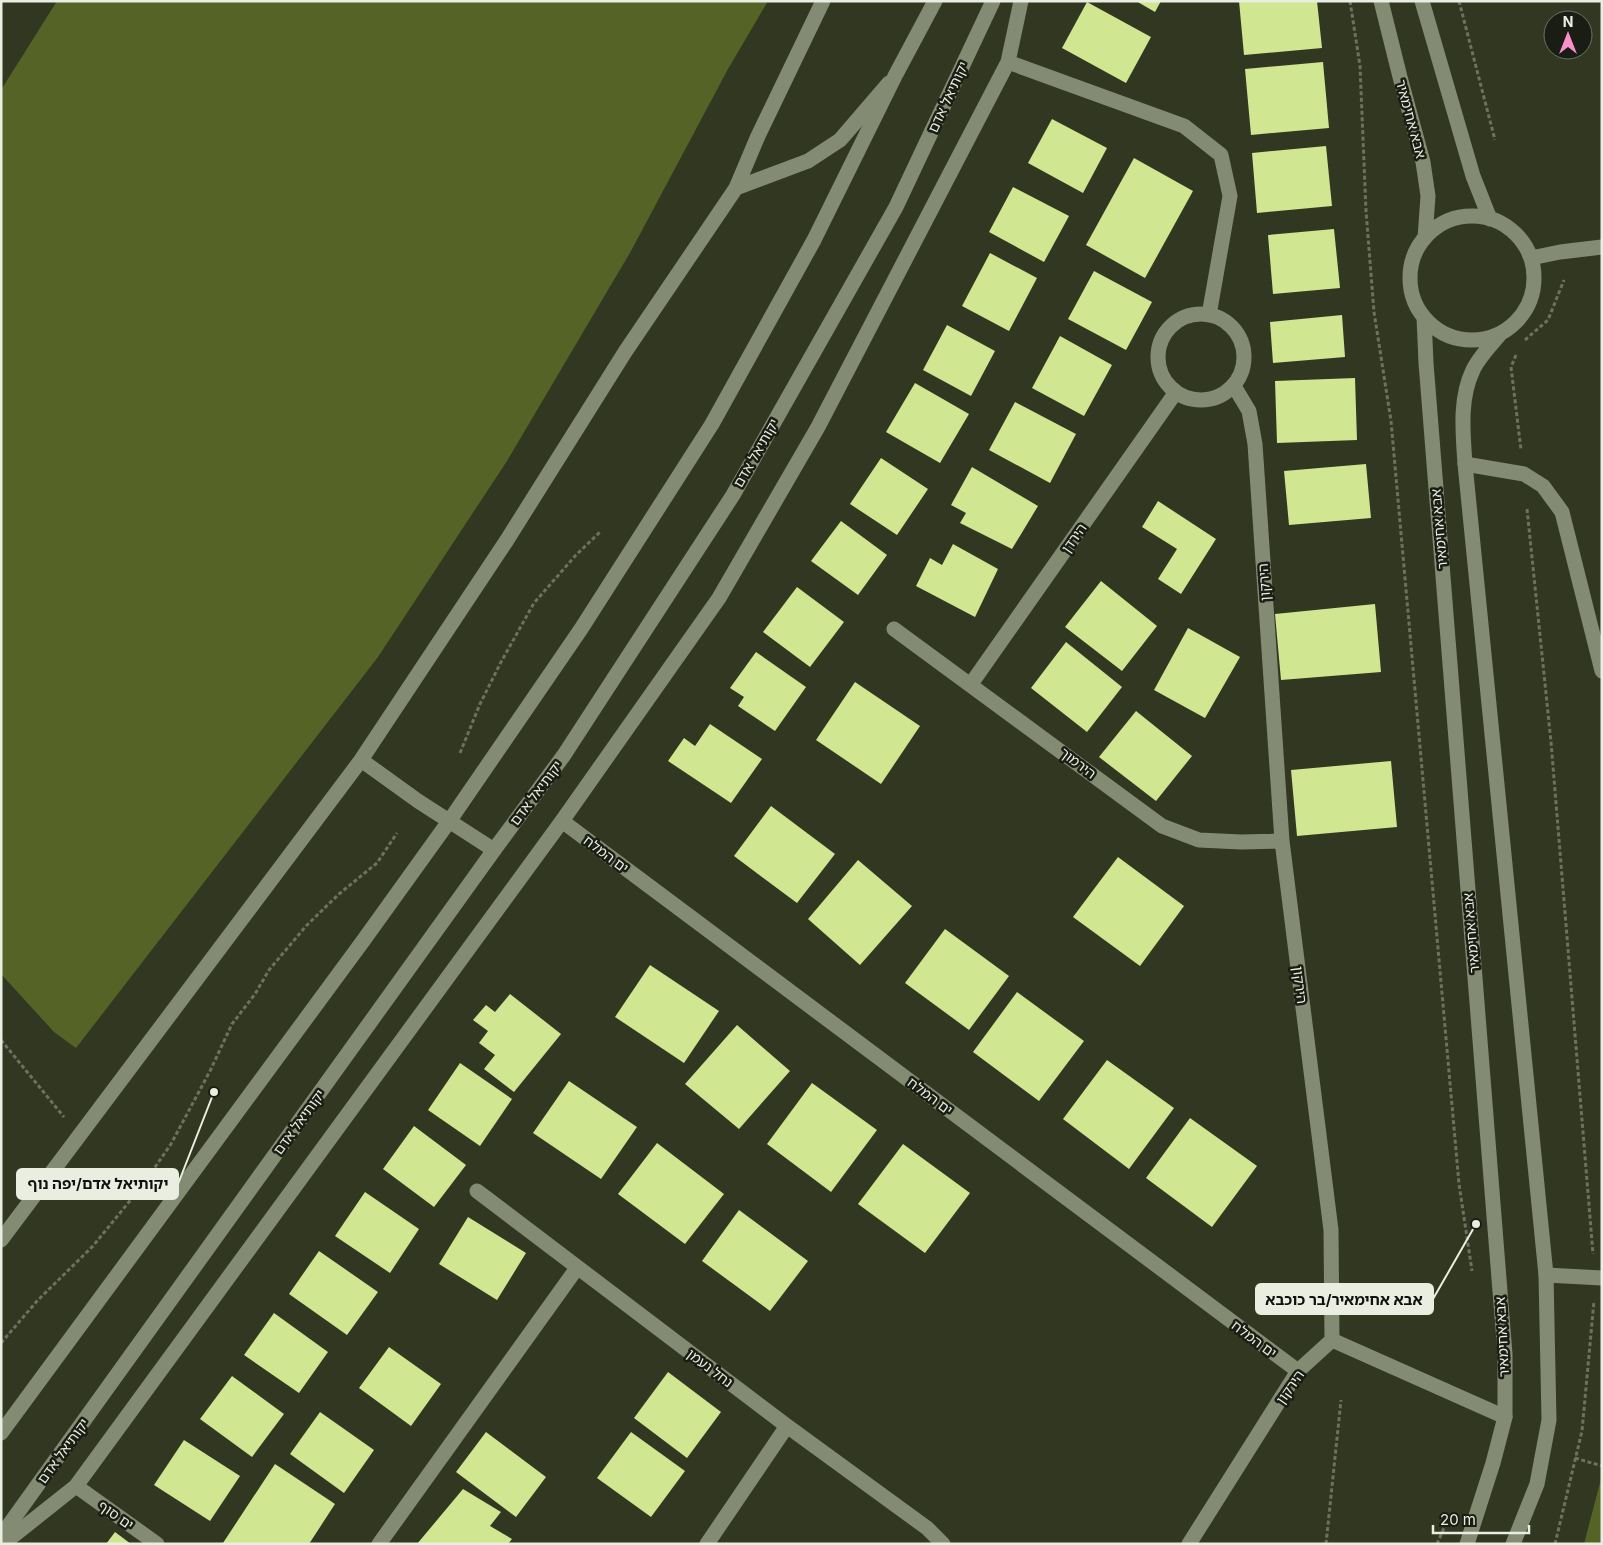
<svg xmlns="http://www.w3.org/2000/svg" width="1603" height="1545" font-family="Inter,'Noto Sans Hebrew',sans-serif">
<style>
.green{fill:#566326}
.building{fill:#d1e690}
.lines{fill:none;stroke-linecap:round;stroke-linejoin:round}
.path{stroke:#6d715f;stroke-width:3;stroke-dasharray:4 2.5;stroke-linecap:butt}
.service{stroke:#848b73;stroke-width:15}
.minor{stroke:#848b73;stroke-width:15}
.tertiary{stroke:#848b73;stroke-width:15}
.secondary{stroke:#848b73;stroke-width:15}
.labels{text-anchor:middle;stroke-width:5;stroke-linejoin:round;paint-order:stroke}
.street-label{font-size:14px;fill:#eaeee0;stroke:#1a1d13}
.leader{fill:none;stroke:#eaeee0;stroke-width:2}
.callout-dot{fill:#eaeee0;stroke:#1a1d13;stroke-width:2}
.callout{fill:#eaeee0;stroke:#eaeee0;stroke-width:2}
.callout-label{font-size:15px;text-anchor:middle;font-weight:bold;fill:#111}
</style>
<rect width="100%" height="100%" fill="#323722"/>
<path class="green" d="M57,1H768L728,69L631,251L507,461L378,657L76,1048L54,1032L1,974V90Z
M1602,1475V1544H1584Z"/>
<path class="building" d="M1136,1H1161L1155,12Z
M1239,1H1317L1322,48L1244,55Z
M1087,2L1151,37L1126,83L1062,48Z
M1323,62L1329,128L1251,135L1245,69Z
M1052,119L1107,148L1083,193L1028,163Z
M1326,146L1332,206L1257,213L1252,153Z
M1134,158L1193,191L1145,278L1086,245Z
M1013,187L1069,216L1044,262L989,232Z
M1334,229L1340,288L1273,294L1268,235Z
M990,253L1037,278L1009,331L962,306Z
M1094,271L1152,302L1126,350L1068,319Z
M1342,315L1345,357L1273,363L1270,322Z
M947,325L995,351L971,396L923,370Z
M1060,336L1112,365L1084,416L1032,388Z
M1355,378L1357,440L1277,443L1275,381Z
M915,383L969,414L940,463L886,432Z
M1015,402L1076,434L1050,483L989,450Z
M881,458L928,489L897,535L850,504Z
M1366,464L1371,518L1289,525L1284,471Z
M972,467L1038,506L1012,549L960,523L966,513L951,505Z
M1158,501L1216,539L1181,594L1158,579L1177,549L1142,527Z
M841,521L887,555L858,595L811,561Z
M953,544L998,569L975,617L916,586L930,558L942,565Z
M1101,581L1157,626L1122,671L1065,627Z
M797,587L844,622L810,667L763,632Z
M1375,604L1381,672L1281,680L1275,614Z
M1188,628L1240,657L1205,718L1154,690Z
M1066,642L1122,687L1087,732L1031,688Z
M756,652L806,687L775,731L738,706L744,697L730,688Z
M855,682L920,726L881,784L816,740Z
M1136,711L1192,756L1156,801L1099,757Z
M710,724L762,759L731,803L668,761L684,738L695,746Z
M1391,761L1397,827L1297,836L1291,770Z
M771,806L835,854L797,903L734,856Z
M1118,857L1184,906L1140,966L1073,917Z
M858,860L912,906L860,965L808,919Z
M945,929L1009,976L969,1030L905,983Z
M650,965L719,1011L684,1063L615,1017Z
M1017,992L1084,1041L1039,1101L973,1052Z
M510,994L561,1034L514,1092L484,1069L495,1055L479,1043L488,1031L473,1020L486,1005L495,1012Z
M737,1025L790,1071L739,1129L685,1084Z
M1107,1060L1174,1108L1129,1169L1063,1119Z
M460,1063L512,1099L480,1146L428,1110Z
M569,1081L637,1127L601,1179L533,1133Z
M812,1083L877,1130L831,1192L767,1144Z
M1190,1118L1257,1166L1212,1227L1146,1178Z
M414,1126L466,1165L434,1207L383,1169Z
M657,1143L724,1194L685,1244L618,1194Z
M903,1144L970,1193L925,1253L858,1204Z
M365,1192L419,1229L390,1273L335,1236Z
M739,1210L808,1261L770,1311L702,1261Z
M468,1217L526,1253L497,1300L439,1264Z
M319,1251L378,1292L347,1335L289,1294Z
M274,1313L328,1352L299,1393L244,1355Z
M389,1347L441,1384L411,1426L359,1388Z
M668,1372L721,1412L687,1458L634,1418Z
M232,1376L284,1414L252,1457L200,1419Z
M320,1412L374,1450L344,1493L290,1454Z
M486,1432L546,1477L516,1517L456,1472Z
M631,1432L685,1471L651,1517L597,1478Z
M184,1440L240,1476L210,1521L154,1485Z
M275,1464L335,1504L309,1544H225L223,1543Z
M463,1489L501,1512L490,1526L512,1539L508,1544H417Z
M115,1532L131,1544H106Z"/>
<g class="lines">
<path class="path" d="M1350,1L1360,66L1366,211L1374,312L1391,421L1459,1184L1472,1271
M1459,1L1495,140
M1525,340L1548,320L1564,280
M1516,355L1511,367L1521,450
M1527,509L1551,742L1593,1254
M460,753L480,704L501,662L534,603L576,555L601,531
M1,1040L64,1117
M1,1343L37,1301L93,1246L142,1186L171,1144L210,1071L232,1024L255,994L269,970L306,926L339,894L377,863L397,833
M1575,1458L1602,1466
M1326,1544L1341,1400
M1437,1544L1444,1528
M1555,1544L1582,1431L1594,1301"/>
<path class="service" d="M736,188L808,161L840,140L889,83
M1465,464L1524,474L1543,486L1562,512L1602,671
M361,760L418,801L494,850
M1,1240L361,760L507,540L625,352L736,188L758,136L823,1
M1546,1275L1602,1278"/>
<path class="minor" d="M1008,62L1184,126L1221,155L1230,196L1209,315
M1158 357a43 43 0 1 1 86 0a43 43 0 1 1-86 0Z
M894,629L1162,826L1199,840L1241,842L1282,841
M971,684L1176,392
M562,821L1298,1371
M477,1191L787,1426L927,1528L943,1544
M1332,1340L1505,1417
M76,1486L157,1544
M3,1544L76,1486L562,821L719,598L818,427L1008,62L1021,1
M379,1544L577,1268
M707,1544L787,1426
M1189,1544L1298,1371L1332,1340L1331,1230L1282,841L1255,444L1249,411L1234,386"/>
<path class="tertiary" d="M1381,1L1400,77L1423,162L1428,196L1425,238
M1422,1L1473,176L1490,219
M1410 278a62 62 0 1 1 124 0a62 62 0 1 1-124 0Z
M1531,258L1560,252L1602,247
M1424,317L1426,363L1505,1354V1417L1493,1463L1467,1544
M1501,333C1492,344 1479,357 1473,370C1459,399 1463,433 1465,464L1546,1275L1549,1420L1537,1484L1513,1544"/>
<path class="secondary" d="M1,1433L363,941L450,820L581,629L712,424L814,240L895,76L935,1
M1,1536L494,850L564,755L733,495L896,207L993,1"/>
</g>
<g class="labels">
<g class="street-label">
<text transform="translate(948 97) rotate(-65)" y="5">יקותיאל אדם</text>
<text transform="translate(1411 119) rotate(75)" y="5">אבא אחימאיר</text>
<text transform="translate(756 453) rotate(-60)" y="5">יקותיאל אדם</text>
<text transform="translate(1439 529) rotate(-95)" y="5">אבא אחימאיר</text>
<text transform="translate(1074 538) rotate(-55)" y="5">הירדן</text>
<text transform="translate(1264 582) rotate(-94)" y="5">הירקון</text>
<text transform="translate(1078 763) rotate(37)" y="5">הירמוך</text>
<text transform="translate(536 793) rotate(-53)" y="5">יקותיאל אדם</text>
<text transform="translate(606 854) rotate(37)" y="5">ים המלח</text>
<text transform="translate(1471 933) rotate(-95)" y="5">אבא אחימאיר</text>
<text transform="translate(1300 985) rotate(83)" y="5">הירקון</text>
<text transform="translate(930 1096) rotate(37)" y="5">ים המלח</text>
<text transform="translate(299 1122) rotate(-54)" y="5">יקותיאל אדם</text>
<text transform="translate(1502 1337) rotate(-93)" y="5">אבא אחימאיר</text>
<text transform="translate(1254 1339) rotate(37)" y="5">ים המלח</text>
<text transform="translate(710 1368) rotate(37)" y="5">נחל נעמן</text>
<text transform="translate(1290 1387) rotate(-55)" y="5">הירקון</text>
<text transform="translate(63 1451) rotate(-54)" y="5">יקותיאל אדם</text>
<text transform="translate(116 1515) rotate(35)" y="5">ים סוף</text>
</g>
</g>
<path class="leader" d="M214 1092L178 1184M1476 1224L1433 1299"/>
<g class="callout-dot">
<circle cx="214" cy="1092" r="5"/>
<circle cx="1476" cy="1224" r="5"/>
</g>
<g class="callout">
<rect x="17" y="1169" width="161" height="30" rx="5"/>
<rect x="1256" y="1284" width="177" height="30" rx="5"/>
</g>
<g class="callout-label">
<text x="98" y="1189">יקותיאל אדם/יפה נוף</text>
<text x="1344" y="1305">אבא אחימאיר/בר כוכבא</text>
</g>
<rect width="1603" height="1545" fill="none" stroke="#eaeee0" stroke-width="5"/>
<g transform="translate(1568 35)"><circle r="24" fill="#1a1d13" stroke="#6d7165"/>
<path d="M0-4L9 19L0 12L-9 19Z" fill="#f98fc9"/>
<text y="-8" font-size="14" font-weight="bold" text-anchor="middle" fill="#eaeee0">N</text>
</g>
<path d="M1433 1525v8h96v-8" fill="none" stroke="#eaeee0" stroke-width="2.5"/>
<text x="1440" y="1525" font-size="15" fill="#eaeee0" stroke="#1a1d13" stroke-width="4" paint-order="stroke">20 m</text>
</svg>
